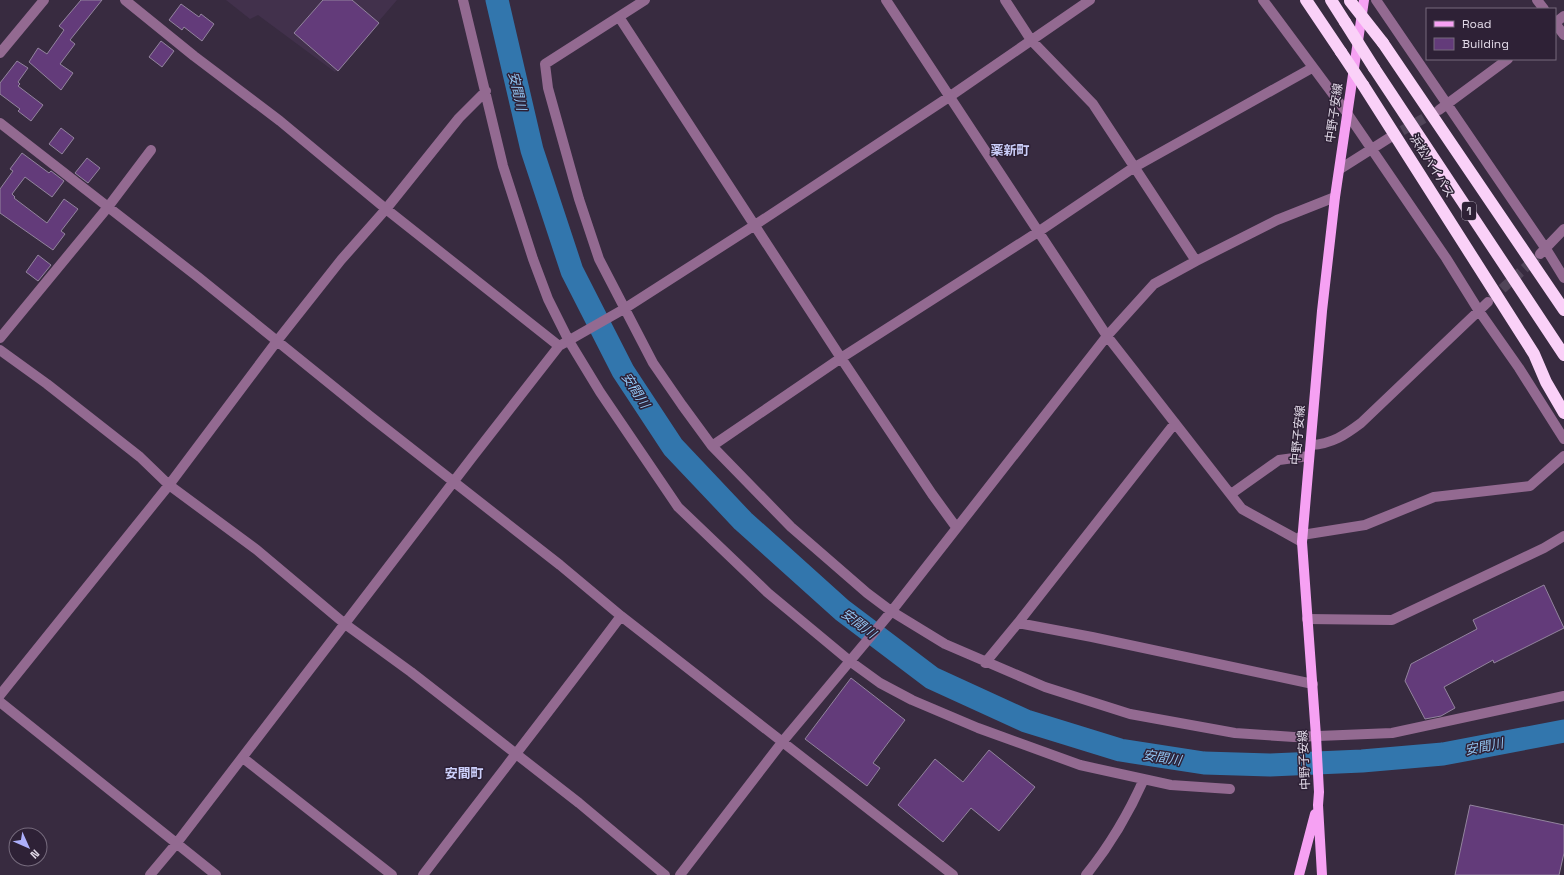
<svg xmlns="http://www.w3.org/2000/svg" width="1564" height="875" font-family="'Space Grotesk','Noto Sans JP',sans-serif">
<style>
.built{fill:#42314c}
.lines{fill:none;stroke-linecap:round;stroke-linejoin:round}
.river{stroke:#3276ad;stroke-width:23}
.building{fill:#633b7a;stroke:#93849e}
.minor-tunnel{stroke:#514559;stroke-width:10;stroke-dasharray:10 5;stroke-linecap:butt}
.minor{stroke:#936a91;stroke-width:10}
.major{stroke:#f6a1f3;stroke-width:10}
.highway{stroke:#fad1f8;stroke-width:12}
.highway-bridge{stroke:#fad1f8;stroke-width:12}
.labels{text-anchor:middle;stroke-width:3;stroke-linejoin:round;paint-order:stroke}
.shield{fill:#2e2136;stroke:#aba2b2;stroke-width:1}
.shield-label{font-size:11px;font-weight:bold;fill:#e1d9e7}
.street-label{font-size:12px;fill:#e1d9e7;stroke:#2e2136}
.water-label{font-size:13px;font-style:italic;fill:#92c5f2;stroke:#2e2136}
.neighbourhood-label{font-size:13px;font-weight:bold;fill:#cccffa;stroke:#2e2136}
</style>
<rect width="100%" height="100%" fill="#382b40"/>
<path class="built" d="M226,0H397L335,72L258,15L250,19Z"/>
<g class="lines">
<path class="river" d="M497,0L532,150L572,271L623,371L673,447L743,521L842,610L932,678L1026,721L1120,750L1204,763L1270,765L1362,761L1443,754L1564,731"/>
</g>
<path class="building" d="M81,0H102L70,40L75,44L60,64L73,73L61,90L29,62L38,48L47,54L64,30L59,26Z
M323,0H352L379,23L338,71L294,33Z
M181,4L199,17L201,14L214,24L202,41L184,27L182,30L169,20Z
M161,41L174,51L162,67L149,57Z
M17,61L28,68L18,82L20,84L18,86L43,105L31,121L18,111L20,109L0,94V83Z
M61,128L74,138L62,154L49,144Z
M22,153L49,173L51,171L64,181L52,197L25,177L12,194L15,197L14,198L47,223L64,199L78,209L61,231L65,234L53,250L0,213V189L13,171L10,169Z
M87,158L100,168L88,183L75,173Z
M38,255L51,265L38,281L26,272Z
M1544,585L1564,628L1494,663L1493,660L1444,687L1455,708L1441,716L1425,719L1405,681L1411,664L1477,629L1473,620Z
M851,678L905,720L873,763L880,768L867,786L805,739Z
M989,750L1035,787L999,831L971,808L943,842L898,805L935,759L963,782Z
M1470,805L1564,825V853L1559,875H1455Z"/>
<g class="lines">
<path class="minor-tunnel" d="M1389,138L1437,111
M1491,299L1537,257"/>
<path class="minor" d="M125,0L194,56L280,121L386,209L559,346
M463,0L503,166L533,259L548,299L569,341L600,392L678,507L768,593L851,662L880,683L912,700L978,728L1080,765L1171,785L1230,789
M645,0L545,64L548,88L579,199L599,259L653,363L682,405L712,446L791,527L867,593L891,611L945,644L1045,687L1130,714L1235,733L1294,737L1392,733L1564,696
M886,0L1107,336L1242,509L1302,542
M1005,0L1031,40L1093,104L1196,261
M1263,0L1347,113L1446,258L1479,311L1519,368L1564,439
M1376,0L1548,252L1564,278
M1537,0L1544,9
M619,17L841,358L932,494L956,527
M1555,23L1564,35
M1555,23L1564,16
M0,53L44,0
M1439,110L1508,59
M0,123L198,277L371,417L560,565L621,616
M1340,169L1389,138
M1540,254L1564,229
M0,338L108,207L151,150
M0,350L47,384L140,457L169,485L257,550L345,624L411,672L579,803L665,875
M1311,445C1332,444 1345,435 1361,423L1488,302
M712,446L841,358L1038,232L1133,168L1312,68
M1231,494L1279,460L1309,456
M1302,535L1365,525L1434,497L1530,486L1564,456
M1307,619L1392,620L1544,548L1564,536
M1018,623L1092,637L1313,684
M985,663L1018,623L1175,423
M0,695L169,485L277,341L341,260L386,209L459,118L486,91
M0,702L216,875
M243,758L392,875
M150,875L176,844L474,455L559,346L624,309L755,225L949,97L1090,0
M423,875C489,788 556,703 621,616L953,875
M680,875L783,741L891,612L1107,336L1154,284L1196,261L1277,220L1335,197
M1086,875C1111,844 1128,815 1144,779"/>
<path class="major" d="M1299,875L1315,814
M1322,875L1318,805L1319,792L1316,736L1302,542L1322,311L1335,197L1364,0"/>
<path class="highway" d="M1306,0L1341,52
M1331,0L1345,22
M1383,43L1564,310
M1374,68L1564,355
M1363,85L1534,354L1546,382L1564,413"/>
<path class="highway-bridge" d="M1350,1L1383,43
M1345,22L1374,68
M1341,52L1363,85"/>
</g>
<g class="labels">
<rect class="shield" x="1462" y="202" width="14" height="18" rx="3"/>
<g class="shield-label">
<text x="1469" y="215">1</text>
</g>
<g class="street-label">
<text transform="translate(1334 113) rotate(-82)" y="4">中野子安線</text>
<text transform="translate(1432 166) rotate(58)" y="4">浜松バイパス</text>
<text transform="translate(1298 435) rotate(-85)" y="4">中野子安線</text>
<text transform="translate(1304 760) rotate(-93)" y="4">中野子安線</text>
</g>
<g class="water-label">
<text transform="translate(518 91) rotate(77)" y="5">安間川</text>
<text transform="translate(636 390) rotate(57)" y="5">安間川</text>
<text transform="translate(859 623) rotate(37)" y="5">安間川</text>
<text transform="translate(1484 746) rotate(-11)" y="5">安間川</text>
<text transform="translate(1162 757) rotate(9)" y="5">安間川</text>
</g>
<g class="neighbourhood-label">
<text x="1010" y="155">薬新町</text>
<text x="464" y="778">安間町</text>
</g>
</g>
<rect x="1426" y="8" width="130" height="52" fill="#2e2136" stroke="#766b7d"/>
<rect x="1434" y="21" width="20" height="6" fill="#f6a1f3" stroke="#766b7d"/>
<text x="1462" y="28" font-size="12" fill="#e1d9e7">Road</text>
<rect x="1434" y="38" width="20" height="12" fill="#633b7a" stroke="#766b7d"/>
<text x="1462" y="48" font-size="12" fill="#e1d9e7">Building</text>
<g transform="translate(28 847) rotate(135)"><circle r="19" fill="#2e2136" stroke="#766b7d"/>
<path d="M0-3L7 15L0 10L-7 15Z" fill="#adaffb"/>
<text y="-6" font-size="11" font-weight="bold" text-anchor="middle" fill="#e1d9e7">N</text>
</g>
</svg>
